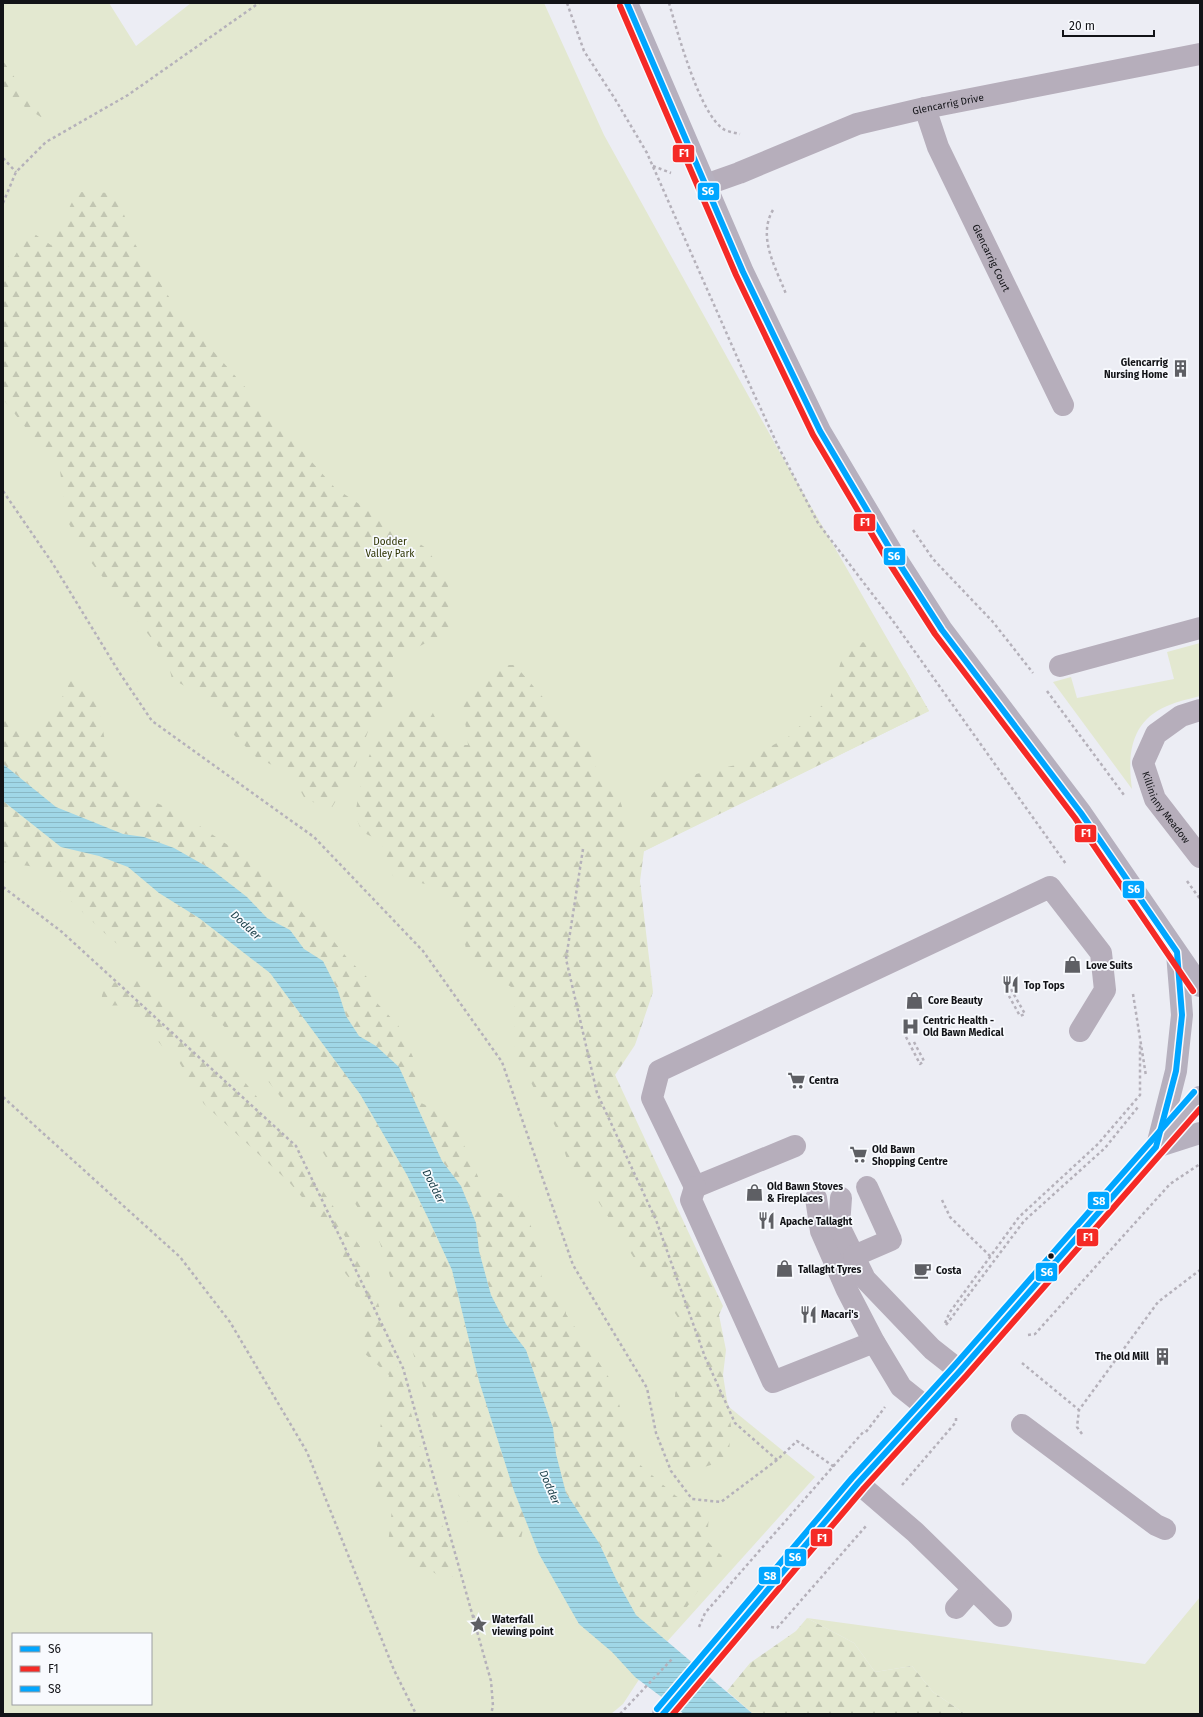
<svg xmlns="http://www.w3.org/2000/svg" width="1203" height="1717" font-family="'Fira Sans',sans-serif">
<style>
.green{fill:#e3e8d0;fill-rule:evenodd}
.forest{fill:url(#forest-firs)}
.water{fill:url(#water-rules)}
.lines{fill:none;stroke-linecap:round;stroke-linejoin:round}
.path{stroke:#b5b1ba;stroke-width:2.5;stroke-dasharray:3 3;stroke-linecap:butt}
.minor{stroke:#b6aebb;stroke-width:22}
.major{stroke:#b6b0be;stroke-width:22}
.path-bridge{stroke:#b5b1ba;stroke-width:2.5;stroke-dasharray:3 3;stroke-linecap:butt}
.bus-1-casing{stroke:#f8fafe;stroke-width:9}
.bus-2-casing{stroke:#f8fafe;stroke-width:9}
.bus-3-casing{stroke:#f8fafe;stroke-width:9}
.bus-1{stroke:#00a6ff;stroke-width:6}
.bus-2{stroke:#f52a26;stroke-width:6}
.bus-3{stroke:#00a6ff;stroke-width:6}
.bus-dot{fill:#121317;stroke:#f8fafe;stroke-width:1.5}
.labels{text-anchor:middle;stroke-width:3.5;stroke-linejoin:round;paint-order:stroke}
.street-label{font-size:10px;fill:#121317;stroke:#f8fafe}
.poi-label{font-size:10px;font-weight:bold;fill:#121317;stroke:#f8fafe;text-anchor:start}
.park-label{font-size:10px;fill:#2c3201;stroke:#f8fafe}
.water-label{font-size:11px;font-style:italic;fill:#153a44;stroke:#f8fafe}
.line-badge{stroke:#f8fafe;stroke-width:1.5}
.badge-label{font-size:11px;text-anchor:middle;font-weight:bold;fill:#fff}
</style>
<defs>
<pattern id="forest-firs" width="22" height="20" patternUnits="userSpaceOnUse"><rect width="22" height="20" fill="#e3e8d0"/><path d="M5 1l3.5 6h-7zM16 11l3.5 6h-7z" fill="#c2c6b2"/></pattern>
<pattern id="water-rules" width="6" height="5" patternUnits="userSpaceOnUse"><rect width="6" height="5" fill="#a0d7e7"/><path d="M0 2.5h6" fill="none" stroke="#89b8c5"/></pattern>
</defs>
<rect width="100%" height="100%" fill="#ecedf4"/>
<path class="green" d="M3,3H109L136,46L191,3H544L604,135L779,451L929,711L602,872L615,1075L729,1407L815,1477L655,1655L623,1704L611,1714H3ZM13,1634H151V1704H13Z
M1200,643V696C1189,699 1178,701 1167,706C1131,721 1127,754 1132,789L1053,682L1071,677L1077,698L1174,679L1167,652Z
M1200,1597V1714H965L933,1692L912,1666L875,1672L854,1643L807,1618L1145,1664Z"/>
<path class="forest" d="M3,61L44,119L3,93Z
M77,192L116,193L135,244L180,314L335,488L426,548L448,579L449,631L418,647H393V696L371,723L354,770L331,809L305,799L292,775L256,757L234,735L225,708L172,679L167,658L86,556L67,520L60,471L3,399V275L30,231L51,245Z
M863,642L905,669L929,711L644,851L640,881L653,992L635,1045L615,1075L723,1306L719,1315L726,1350L723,1375L731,1426L729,1452L720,1462L680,1475L669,1452L676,1386L667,1355L679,1319L664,1297L639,1266L593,1193L572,1176L559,1133L515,1054L514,989L467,958L460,906L445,889L393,876L381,841L362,832L355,815L363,770L380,731L406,707L431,709L445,738L454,745H468L463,705L476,682L495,665H515L553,709L590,747L597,771L618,795L627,821L624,860L648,835L651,795L665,781L736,765L788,737L830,698L842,658Z
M74,674L97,700L110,766L127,790L182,814L244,856L290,895L304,915L318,922L349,960L369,979L375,1001L398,1025L421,1074L414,1100L451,1116L484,1190L519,1197L535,1236L542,1279L565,1300L566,1314L614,1385L629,1441L638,1463L676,1496L709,1515L707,1541L722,1556L665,1639L636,1615L616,1579L599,1543L566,1493L556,1454L553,1428L526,1351L506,1324L491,1295L479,1251L476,1223L461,1186L442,1161L414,1100L376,1046L359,1036L346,1016L338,991L323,961L304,949L290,930L267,918L247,897L211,869L174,848L144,837L123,834L56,807L3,764V714L26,730L52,717Z
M3,801L40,830L128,867L159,893L199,918L270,973L339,1064L360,1094L407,1175L452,1270L479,1381L525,1519L521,1539H499L467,1521L423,1386L380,1243L317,1143L227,1029L185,993L112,940L35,867L3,862Z
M134,976L216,1047L275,1119L361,1248L401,1377L453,1564V1586L429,1569L409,1567L388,1544L392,1509L370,1489L389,1375L364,1353V1297L342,1269L345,1236L320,1218L289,1182L204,1104L172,1050L162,1046L129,1005L100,1006L104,986Z
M807,1618L854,1643L875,1672L912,1666L933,1692L965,1714H753L727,1691L750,1663L796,1631Z"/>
<path class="water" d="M3,764L56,807L123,834L144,837L174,848L211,869L247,897L267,918L290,930L304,949L323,961L338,991L346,1016L359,1036L376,1046L399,1067L442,1161L461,1186L476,1223L479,1251L491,1295L506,1324L526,1350L553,1428L556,1454L566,1493L599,1543L616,1579L636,1615L753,1714H684L635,1677L612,1652L579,1624L539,1554L514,1491L479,1381L452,1270L429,1220L407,1175L360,1094L270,973L199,918L159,893L128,867L99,856L61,847L3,801Z"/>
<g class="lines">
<path class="path" d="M567,3L584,51L615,99L647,153L741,366L778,446L818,523L893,621L1066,864
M669,3C677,30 700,117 725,130C730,132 735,133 740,134
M3,158L16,172
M653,166L671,173
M3,203L16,172L46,142L128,95L259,3
M773,210C757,237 776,268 786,294
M3,491L53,564L119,672L152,721L314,837L423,951L502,1062L573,1265L647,1388L656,1433L671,1471L692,1499L721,1502L777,1460L797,1441L836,1468
M913,530L933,559L993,622L1033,673
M1047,691L1124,795
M583,849L566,959L597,1093L656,1220L705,1357L735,1423L777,1460
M1187,881L1200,899
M3,887L62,932L296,1146L403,1368L491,1681L493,1706L491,1714
M1133,994L1146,1076
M3,1097L180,1257L230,1322L307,1452L394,1670L416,1714
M942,1200L950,1217L991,1257
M945,1323L950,1312L1019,1217L1098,1144L1140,1095V1044
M946,1325L1024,1221L1105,1148L1138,1107
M1028,1335L1035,1334L1170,1184L1200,1164
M1022,1363L1079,1410
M866,1432L885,1407
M1082,1434L1077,1427L1079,1410L1158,1302L1200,1270
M902,1485L956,1422V1416
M472,1617L476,1616L478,1624L475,1625
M699,1627L705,1613L865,1430
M771,1627L777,1628L866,1526
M620,1714L673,1658"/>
<g class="minor">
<path id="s1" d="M925,108L938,147L1063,405"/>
<path id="s2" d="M705,185L739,173L857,124L925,108L1200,54"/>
<path d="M1060,666L1200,628"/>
<path id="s3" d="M1200,710L1181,716L1156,734L1143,763L1155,799L1200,857"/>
<path d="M795,1146L695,1187L652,1098L659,1071L1050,887L1101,953L1105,990L1080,1031"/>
<path d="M695,1187L691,1200L773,1382L874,1342"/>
<path d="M816,1198L821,1231L847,1290L874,1342L901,1387L926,1407"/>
<path d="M841,1198L839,1226L865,1279L932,1349L960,1371"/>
<path d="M854,1256L891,1240L867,1187"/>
<path d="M1022,1425L1156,1525L1165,1529"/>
<path d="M858,1483L915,1532L1001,1616"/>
<path d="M956,1608L973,1589"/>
</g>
<path class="major" d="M627,3L743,272L820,431L893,554L942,630L1081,813L1200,986
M1158,1142L1176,1071L1182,1015L1177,953
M1156,1147L1200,1133
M663,1714L858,1483L960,1371L1200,1097"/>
<path class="path-bridge" d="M1008,984L1025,1014L1020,1016L1009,996
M906,1037L920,1064L924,1061L914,1042"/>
<defs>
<path id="bus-1" d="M627,3L743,272L820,431L893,554L942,630L1081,813L1177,952L1182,1015L1176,1071L1156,1147L960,1371L858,1483L663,1714"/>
<path id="bus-2" d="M620,6L736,275L813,435L886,558L935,634L1075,818L1193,991
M673,1714L864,1488L966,1376L1200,1109"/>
<path id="bus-3" d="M657,1709L852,1478L954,1366L1194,1092"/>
</defs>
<use href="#bus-1" class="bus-1-casing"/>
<use href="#bus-2" class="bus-2-casing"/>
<use href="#bus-3" class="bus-3-casing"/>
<use href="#bus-1" class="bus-1"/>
<use href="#bus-2" class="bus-2"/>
<use href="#bus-3" class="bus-3"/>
</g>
<defs>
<symbol id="building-bare" viewBox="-9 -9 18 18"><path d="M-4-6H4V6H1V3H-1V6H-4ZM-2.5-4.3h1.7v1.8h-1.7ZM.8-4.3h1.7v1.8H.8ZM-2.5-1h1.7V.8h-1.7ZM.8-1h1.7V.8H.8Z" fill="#5e5f64" stroke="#f8fafe" stroke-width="2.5" paint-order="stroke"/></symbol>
<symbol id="shop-bare" viewBox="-9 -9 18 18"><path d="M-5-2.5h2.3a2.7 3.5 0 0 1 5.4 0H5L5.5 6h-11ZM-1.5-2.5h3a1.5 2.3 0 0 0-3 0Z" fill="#5e5f64" stroke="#f8fafe" stroke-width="2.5" paint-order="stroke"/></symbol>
<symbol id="restaurant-bare" viewBox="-9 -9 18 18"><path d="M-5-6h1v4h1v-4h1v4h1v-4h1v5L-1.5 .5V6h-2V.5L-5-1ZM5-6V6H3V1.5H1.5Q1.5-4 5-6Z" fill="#5e5f64" stroke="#f8fafe" stroke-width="2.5" paint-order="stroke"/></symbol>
<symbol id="hospital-bare" viewBox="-9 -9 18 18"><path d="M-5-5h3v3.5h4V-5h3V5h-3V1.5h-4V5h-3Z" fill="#5e5f64" stroke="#f8fafe" stroke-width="2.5" paint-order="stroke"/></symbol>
<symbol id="supermarket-bare" viewBox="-9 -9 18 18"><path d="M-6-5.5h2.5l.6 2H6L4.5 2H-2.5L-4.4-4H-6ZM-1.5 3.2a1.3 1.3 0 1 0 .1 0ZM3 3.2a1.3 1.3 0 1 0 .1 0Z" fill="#5e5f64" stroke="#f8fafe" stroke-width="2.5" paint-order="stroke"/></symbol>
<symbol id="cafe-bare" viewBox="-9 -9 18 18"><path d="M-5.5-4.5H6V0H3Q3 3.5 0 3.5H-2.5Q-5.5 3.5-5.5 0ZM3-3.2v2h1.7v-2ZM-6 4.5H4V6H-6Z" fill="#5e5f64" stroke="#f8fafe" stroke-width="2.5" paint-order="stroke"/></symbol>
<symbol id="sight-bare" viewBox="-9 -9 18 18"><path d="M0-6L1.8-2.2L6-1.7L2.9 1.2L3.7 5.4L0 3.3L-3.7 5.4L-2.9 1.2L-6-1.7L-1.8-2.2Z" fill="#5e5f64" stroke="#f8fafe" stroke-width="2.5" paint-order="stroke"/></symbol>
</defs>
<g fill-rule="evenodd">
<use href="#building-bare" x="1168" y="356" width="25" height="25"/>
<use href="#shop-bare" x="1060" y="952" width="25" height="25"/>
<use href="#restaurant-bare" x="998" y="972" width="25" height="25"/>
<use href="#shop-bare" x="902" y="988" width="25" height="25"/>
<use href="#hospital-bare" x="898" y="1014" width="25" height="25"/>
<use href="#supermarket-bare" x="784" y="1068" width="25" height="25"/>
<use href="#supermarket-bare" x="846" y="1142" width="25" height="25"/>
<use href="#shop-bare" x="742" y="1180" width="25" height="25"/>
<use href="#restaurant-bare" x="754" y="1208" width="25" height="25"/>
<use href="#shop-bare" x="772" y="1256" width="25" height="25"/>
<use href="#cafe-bare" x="910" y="1258" width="25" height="25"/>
<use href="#restaurant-bare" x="796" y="1302" width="25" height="25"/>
<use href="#building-bare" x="1150" y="1344" width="25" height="25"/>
<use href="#sight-bare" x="466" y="1612" width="25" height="25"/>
</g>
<circle class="bus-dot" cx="1051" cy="1256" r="3.5"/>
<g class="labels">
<g class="street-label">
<text dy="4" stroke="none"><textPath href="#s2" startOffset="257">Glencarrig Drive</textPath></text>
<text dy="4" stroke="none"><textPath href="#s1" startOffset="164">Glencarrig Court</textPath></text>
<text dy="4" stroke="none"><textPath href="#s3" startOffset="133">Killininny Meadow</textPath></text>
</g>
<g class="poi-label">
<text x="1168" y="366" text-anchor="end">Glencarrig<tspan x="1168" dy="12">Nursing Home</tspan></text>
<text x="1086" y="969">Love Suits</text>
<text x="1024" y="989">Top Tops</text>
<text x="928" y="1004">Core Beauty</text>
<text x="923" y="1024">Centric Health -<tspan x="923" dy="12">Old Bawn Medical</tspan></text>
<text x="809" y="1084">Centra</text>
<text x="872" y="1153">Old Bawn<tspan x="872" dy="12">Shopping Centre</tspan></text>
<text x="767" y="1190">Old Bawn Stoves<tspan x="767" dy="12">&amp; Fireplaces</tspan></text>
<text x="780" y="1225">Apache Tallaght</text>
<text x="798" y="1273">Tallaght Tyres</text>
<text x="936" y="1274">Costa</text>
<text x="821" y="1318">Macari's</text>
<text x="1149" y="1360" text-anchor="end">The Old Mill</text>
<text x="492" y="1623">Waterfall<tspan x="492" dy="12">viewing point</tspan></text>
</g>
<g class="park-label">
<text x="390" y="545">Dodder<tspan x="390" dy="12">Valley Park</tspan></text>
</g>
<g class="water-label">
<text transform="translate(246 925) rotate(43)" y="4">Dodder</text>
<text transform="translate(434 1186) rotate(63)" y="4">Dodder</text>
<text transform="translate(550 1487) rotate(67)" y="4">Dodder</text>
</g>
</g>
<g class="line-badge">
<rect x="672" y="144" width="23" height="19" rx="4" fill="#f52a26"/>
<rect x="697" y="182" width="23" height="19" rx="4" fill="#00a6ff"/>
<rect x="853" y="513" width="23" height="19" rx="4" fill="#f52a26"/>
<rect x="883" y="547" width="23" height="19" rx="4" fill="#00a6ff"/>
<rect x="1074" y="824" width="23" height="19" rx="4" fill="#f52a26"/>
<rect x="1122" y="880" width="23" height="19" rx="4" fill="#00a6ff"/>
<rect x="1087" y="1191" width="23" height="19" rx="4" fill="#00a6ff"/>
<rect x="1076" y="1228" width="23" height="19" rx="4" fill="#f52a26"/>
<rect x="1035" y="1262" width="23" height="20" rx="4" fill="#00a6ff"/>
<rect x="810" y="1528" width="23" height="19" rx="4" fill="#f52a26"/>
<rect x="784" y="1548" width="23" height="19" rx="4" fill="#00a6ff"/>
<rect x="758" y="1566" width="23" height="19" rx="4" fill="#00a6ff"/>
</g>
<g class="badge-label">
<text x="684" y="157">F1</text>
<text x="708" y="195">S6</text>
<text x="865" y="526">F1</text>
<text x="894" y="560">S6</text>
<text x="1086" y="837">F1</text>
<text x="1134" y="893">S6</text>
<text x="1099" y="1205">S8</text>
<text x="1088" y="1241">F1</text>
<text x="1047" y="1276">S6</text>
<text x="822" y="1542">F1</text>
<text x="795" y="1561">S6</text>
<text x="770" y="1580">S8</text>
</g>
<rect width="1203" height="1717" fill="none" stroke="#121317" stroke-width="8"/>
<rect x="12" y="1633" width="140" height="72" fill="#f8fafe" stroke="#9c9ea2"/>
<rect x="20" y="1646" width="20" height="6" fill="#00a6ff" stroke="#9c9ea2"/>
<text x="48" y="1653" font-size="12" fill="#121317">S6</text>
<rect x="20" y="1666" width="20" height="6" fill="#f52a26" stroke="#9c9ea2"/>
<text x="48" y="1673" font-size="12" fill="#121317">F1</text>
<rect x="20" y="1686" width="20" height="6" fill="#00a6ff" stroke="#9c9ea2"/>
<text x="48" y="1693" font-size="12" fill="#121317">S8</text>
<path d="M1063 30v6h91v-6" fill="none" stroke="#121317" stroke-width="2"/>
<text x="1069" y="30" font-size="12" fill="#121317" stroke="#f8fafe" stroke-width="3" paint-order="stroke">20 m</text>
</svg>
